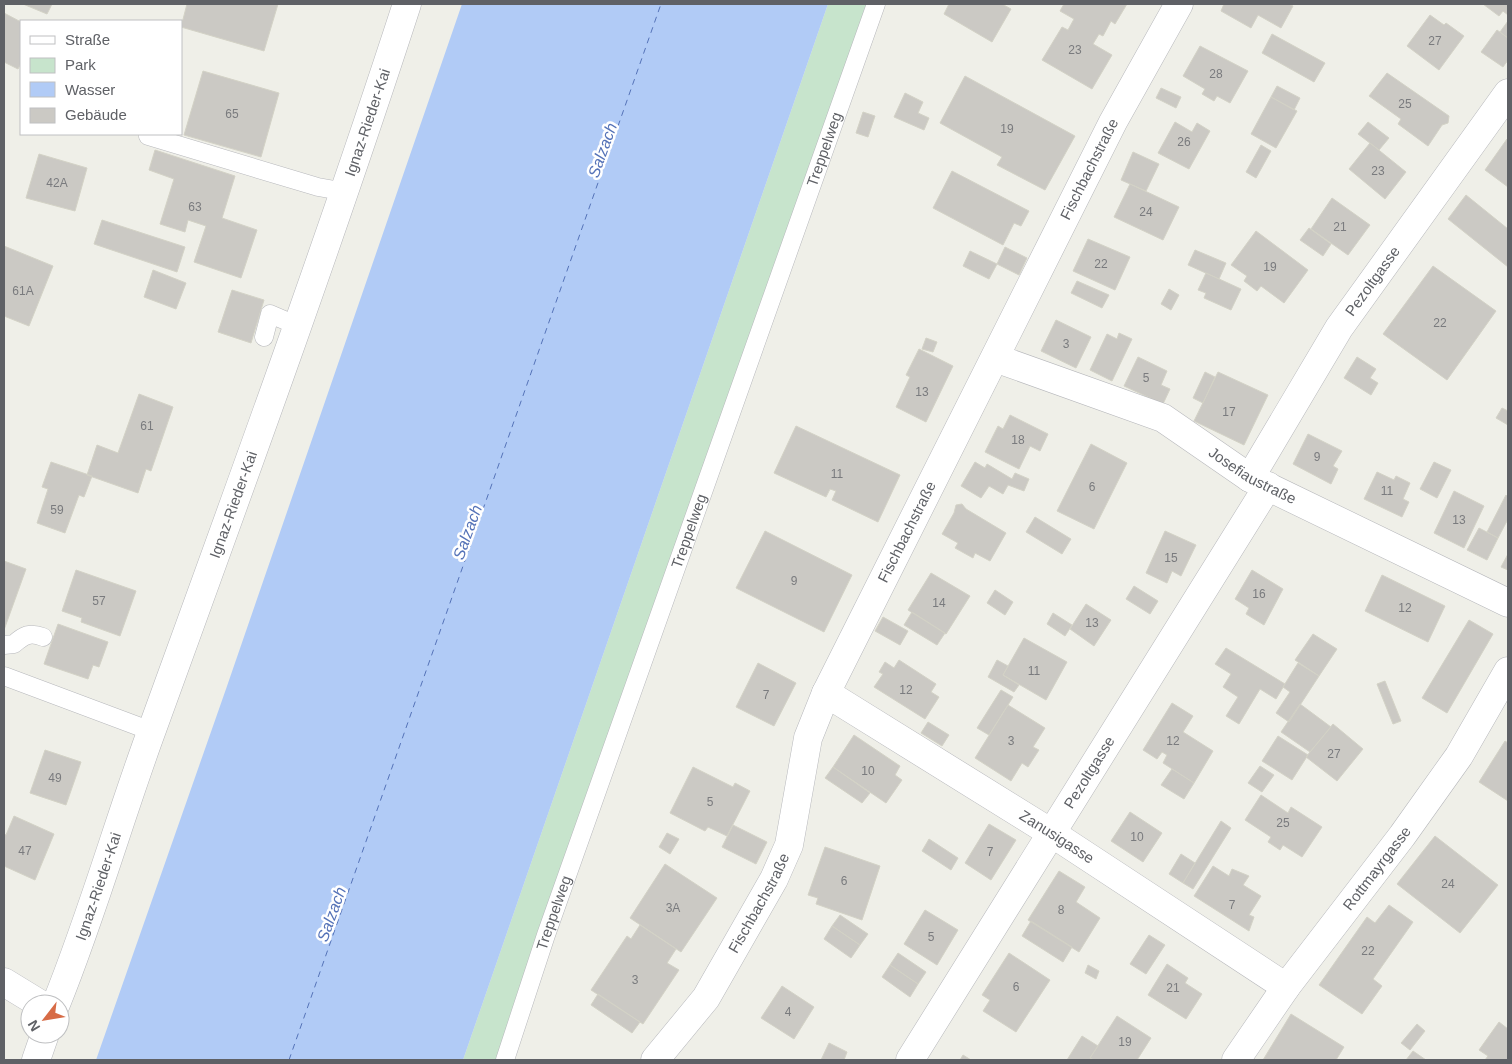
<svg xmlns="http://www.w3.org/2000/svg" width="1512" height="1064" font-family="Arial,sans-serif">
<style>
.green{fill:#c7e4cc}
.water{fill:#b1cbf6}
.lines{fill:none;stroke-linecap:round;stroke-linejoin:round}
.ferry{stroke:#5573b8;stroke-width:1;stroke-dasharray:6 5;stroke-linecap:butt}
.building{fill:#cbc9c4;stroke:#d3d2c6}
.service-casing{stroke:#b7b8bc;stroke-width:19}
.minor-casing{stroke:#b7b8bc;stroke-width:29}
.service{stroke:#fff;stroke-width:18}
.minor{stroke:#fff;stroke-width:28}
.labels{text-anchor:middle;stroke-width:5;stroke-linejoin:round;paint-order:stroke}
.number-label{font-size:12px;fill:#7a7b7e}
.street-label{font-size:15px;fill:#5f6166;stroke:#fff}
.water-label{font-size:16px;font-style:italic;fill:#5573b8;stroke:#fff}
</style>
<rect width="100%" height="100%" fill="#efefe8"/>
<path class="green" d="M828,4H867L497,1060H463Z"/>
<path class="water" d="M462,4H828L463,1060H96L226,689Z"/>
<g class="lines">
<path class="ferry" d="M289,1060L661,4"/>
</g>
<path class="building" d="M23,4H52L47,14Z
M187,4H278L264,51L181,27Z
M949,4H1002L1011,9L992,42L944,14Z
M1064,4H1127L1115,24L1111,21L1103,36L1099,34L1093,44L1112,55L1092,89L1042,60L1062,27L1068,30L1074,19L1060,11Z
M1224,4H1288L1293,6L1281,28L1258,15L1251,28L1221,11Z
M1483,4H1508V15L1503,11L1499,16Z
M4,13L21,22V63L18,69L4,62Z
M1430,15L1444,25L1446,23L1464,36L1439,70L1407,46Z
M1508,21V38L1500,32Z
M1497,30L1508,38V60L1503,67L1481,52Z
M1272,34L1325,63L1314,82L1262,53Z
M1200,46L1248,71L1230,103L1217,96L1214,101L1202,94L1205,89L1183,76Z
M203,71L279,93L261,157L184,135Z
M1387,73L1449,116L1448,123L1442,125L1428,146L1398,124L1401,119L1369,96Z
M965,76L1075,136L1045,190L997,165L1002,157L940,123Z
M1277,86L1300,98L1294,110L1271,97Z
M1161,88L1181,97L1176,108L1156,98Z
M905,93L923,102L918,113L929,118L924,130L894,117Z
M1271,97L1297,111L1276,148L1251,134Z
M863,112L875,116L868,137L856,133Z
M1175,122L1192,132L1197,123L1210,131L1189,169L1158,153Z
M1368,122L1389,138L1379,150L1358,134Z
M1507,139L1508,140V187L1485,170Z
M1370,143L1406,172L1385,199L1349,169Z
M1261,145L1271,151L1256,178L1246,172Z
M155,150L235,176L222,218L257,230L241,278L194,262L206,226L188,220L185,232L160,224L174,179L149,170Z
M1133,152L1159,164L1146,191L1121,180Z
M39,154L87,168L75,211L26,198Z
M952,171L1029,211L1021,226L1014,223L1003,245L933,208Z
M1130,184L1179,207L1163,240L1114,217Z
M1466,195L1508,229V267L1448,219Z
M1332,198L1370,225L1348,255L1311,229Z
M102,220L185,247L177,272L94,244Z
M1309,228L1331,244L1323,256L1300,240Z
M1256,231L1308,270L1284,303L1261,286L1257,291L1244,281L1247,276L1231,265Z
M1088,239L1130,257L1115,290L1073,271Z
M4,246L53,266L29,326L4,316Z
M1005,247L1027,258L1019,275L997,264Z
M1195,250L1226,263L1219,279L1188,265Z
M970,251L997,264L989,279L963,266Z
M1433,266L1496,311L1447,380L1383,334Z
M153,270L186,283L176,309L144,297Z
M1206,273L1241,289L1231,310L1204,298L1206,293L1198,290Z
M1077,281L1109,295L1102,308L1071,293Z
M1169,289L1179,295L1171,310L1161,304Z
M232,290L264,300L251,343L218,332Z
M1056,320L1091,337L1076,368L1041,351Z
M1119,333L1132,339L1112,381L1090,370L1107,334L1117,339Z
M926,338L937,342L933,352L922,349Z
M919,349L953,366L926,422L896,407L910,377L906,375Z
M1138,357L1167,371L1161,385L1170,389L1163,404L1124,386Z
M1357,357L1376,369L1370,378L1378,383L1371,395L1344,378Z
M1205,372L1215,377L1203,403L1193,398Z
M1218,372L1268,395L1244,445L1194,421Z
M139,394L173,407L151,471L146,469L138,493L87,475L97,445L118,453Z
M1502,408L1508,411V425L1496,418Z
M1010,415L1048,434L1040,451L1030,446L1019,469L985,452L998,426L1003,429Z
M796,426L900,475L878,522L832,500L836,491L830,489L826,497L774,473Z
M1308,434L1342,451L1333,466L1338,469L1331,484L1293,464Z
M1091,444L1127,463L1094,529L1057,511Z
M51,462L92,476L84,497L79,495L65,533L37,523L48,489L42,487Z
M975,462L985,468L987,464L1012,479L1015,473L1029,479L1024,491L1008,485L1003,494L989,486L981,498L961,486Z
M1434,462L1451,470L1437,498L1420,489Z
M1377,472L1394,480L1396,476L1410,483L1403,499L1409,502L1402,517L1364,499Z
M1454,491L1484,506L1464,548L1434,533Z
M1506,495L1508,497V519L1498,538L1487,532Z
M962,504L966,509L1006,533L990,561L975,553L973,558L955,548L958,543L942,534L954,513L956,505Z
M1035,517L1071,539L1062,554L1026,532Z
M1479,528L1498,538L1487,560L1467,550Z
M765,531L852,575L824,632L736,588Z
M1165,531L1196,545L1181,576L1172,571L1167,583L1146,573Z
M1508,554V570L1501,567Z
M4,561L26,569L4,630Z
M76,570L136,591L120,636L81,622L82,618L62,611Z
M1252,570L1283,589L1264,625L1246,614L1249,608L1235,599Z
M931,573L970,596L946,634L908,610Z
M1382,575L1445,606L1428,642L1365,611Z
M1134,586L1158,601L1150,614L1126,599Z
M995,590L1013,602L1005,615L987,603Z
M1086,604L1111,620L1094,646L1070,629Z
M912,612L945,633L937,645L904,625Z
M1053,613L1072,625L1065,636L1047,624Z
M883,617L908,631L900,645L875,631Z
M1469,620L1493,634L1447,713L1422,698Z
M58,624L108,642L99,667L93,665L88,679L44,664Z
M1313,634L1337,649L1319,676L1295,660Z
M1024,638L1067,662L1046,700L1003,675Z
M1226,648L1285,684L1276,699L1260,689L1239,724L1226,716L1238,697L1223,687L1231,674L1215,664Z
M899,660L936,684L931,692L939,697L925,719L874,687L883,674L879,672L885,662L894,668Z
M997,660L1008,666L1003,675L1019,685L1014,692L988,677Z
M758,663L796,683L774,726L736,707Z
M1298,663L1319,676L1289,722L1276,713L1290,692L1283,687Z
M1385,681L1401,721L1393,724L1377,684Z
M1001,690L1013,697L989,735L977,728Z
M1172,703L1193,716L1183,732L1213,751L1194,783L1163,763L1167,755L1162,752L1157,759L1143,750Z
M1300,704L1331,727L1310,752L1281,732Z
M1008,705L1045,728L1033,747L1039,750L1028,767L1022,763L1011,781L975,758Z
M928,722L949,735L942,746L921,733Z
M1333,724L1363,749L1337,781L1306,757Z
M854,735L900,766L895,775L902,780L886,803L833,767Z
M1278,736L1308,755L1292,780L1262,761Z
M1505,741L1508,743V801L1479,782Z
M45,750L81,762L66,805L30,793Z
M1260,766L1274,775L1262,792L1248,783Z
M693,767L733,787L735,783L750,791L727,836L708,827L705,831L670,813Z
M833,767L870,793L862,803L825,778Z
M1172,769L1194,783L1184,799L1161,785Z
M1261,795L1288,813L1291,807L1322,827L1302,857L1283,845L1280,850L1268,842L1271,837L1245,820Z
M1130,812L1162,833L1143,862L1111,841Z
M14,816L54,834L35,880L4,866V834L6,835Z
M1221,821L1231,828L1193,889L1183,883Z
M989,824L1016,840L991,880L965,863Z
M733,825L767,842L756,864L722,847Z
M667,833L679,839L670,854L659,847Z
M1435,836L1498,885L1460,933L1397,884Z
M929,839L958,858L951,870L922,851Z
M825,847L880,866L862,920L816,904L818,898L808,895Z
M1181,854L1195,863L1183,883L1169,874Z
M665,864L717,898L681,952L630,918Z
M1213,866L1229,876L1232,869L1249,876L1243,885L1261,896L1249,915L1254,917L1249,931L1194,896Z
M1059,871L1085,887L1076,902L1100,918L1079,952L1028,920Z
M1389,905L1413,922L1373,979L1382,986L1362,1014L1319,985L1367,917L1375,923Z
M925,910L958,930L937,965L904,944Z
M840,915L868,934L860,945L832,926Z
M1031,921L1072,947L1063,962L1022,936Z
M640,925L676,949L667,963L679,970L643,1024L591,990L627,936L631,939Z
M832,926L860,945L851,958L824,939Z
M1149,935L1165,945L1146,974L1130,964Z
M898,953L926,972L918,984L890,965Z
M1009,953L1050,980L1016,1032L983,1011L990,1000L982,995Z
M1167,964L1188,978L1185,983L1202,994L1186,1019L1148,995Z
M890,965L918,984L910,997L882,977Z
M1088,965L1099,971L1096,979L1085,973Z
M782,986L814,1007L794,1039L761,1018Z
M598,994L640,1022L632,1033L591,1005Z
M1291,1014L1344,1047L1336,1060H1263Z
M1117,1016L1151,1038L1137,1060H1094L1090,1058Z
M1499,1022L1508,1029V1060H1485L1488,1056L1479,1050Z
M1417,1024L1425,1031L1410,1050L1401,1043Z
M1082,1036L1098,1046L1090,1058L1094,1060H1067Z
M829,1043L847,1052L844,1060H821Z
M1413,1051L1426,1060H1406Z
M963,1055L971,1060H960Z"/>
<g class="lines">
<defs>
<g id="service">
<path d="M149,134L148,136L318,187L346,192"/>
<path d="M264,337L270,314L298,326"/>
<path d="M4,645L14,644C24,635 30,632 43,637"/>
<path d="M4,676L151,731"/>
<path id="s1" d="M505,1060L546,935L876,4"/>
</g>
<g id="minor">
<path id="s2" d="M995,358L1163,418L1250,478L1508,603"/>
<path id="s3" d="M1250,478L1339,328L1508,93"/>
<path id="s4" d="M826,693L1053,834L1286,987"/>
<path d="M4,982L40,1004"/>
<path id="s5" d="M56,1004C93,913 119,819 153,727C240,487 328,247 407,4"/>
<path d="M36,1060L45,1034"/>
<path id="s6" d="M655,1060L706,998L774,879L789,845L808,738L826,693L1113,122L1179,4"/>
<path id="s7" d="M910,1060L1268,486"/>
<path id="s8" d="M1236,1060L1286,987L1402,836L1459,756L1508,671"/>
</g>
</defs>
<use href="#service" class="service-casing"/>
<use href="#minor" class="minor-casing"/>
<use href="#service" class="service"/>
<use href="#minor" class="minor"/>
</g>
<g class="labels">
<g class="number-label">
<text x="1435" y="45">27</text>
<text x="1075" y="54">23</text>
<text x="1216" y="78">28</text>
<text x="1405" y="108">25</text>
<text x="232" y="118">65</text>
<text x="1007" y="133">19</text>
<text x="1184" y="146">26</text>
<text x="1378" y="175">23</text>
<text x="57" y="187">42A</text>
<text x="195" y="211">63</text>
<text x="1146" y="216">24</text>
<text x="1340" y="231">21</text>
<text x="1101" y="268">22</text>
<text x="1270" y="271">19</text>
<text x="23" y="295">61A</text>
<text x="1440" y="327">22</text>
<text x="1066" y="348">3</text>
<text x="1146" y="382">5</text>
<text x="922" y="396">13</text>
<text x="1229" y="416">17</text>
<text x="147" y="430">61</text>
<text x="1018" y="444">18</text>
<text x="1317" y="461">9</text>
<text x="837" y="478">11</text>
<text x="1092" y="491">6</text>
<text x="1387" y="495">11</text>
<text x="57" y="514">59</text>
<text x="1459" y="524">13</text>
<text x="1171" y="562">15</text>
<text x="794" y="585">9</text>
<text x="1259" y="598">16</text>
<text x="99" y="605">57</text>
<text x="939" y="607">14</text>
<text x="1405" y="612">12</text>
<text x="1092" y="627">13</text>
<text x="1034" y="675">11</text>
<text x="906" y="694">12</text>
<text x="766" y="699">7</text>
<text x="1011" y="745">3</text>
<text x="1173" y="745">12</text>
<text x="1334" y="758">27</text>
<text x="868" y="775">10</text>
<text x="55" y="782">49</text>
<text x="710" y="806">5</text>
<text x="1283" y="827">25</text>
<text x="1137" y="841">10</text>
<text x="25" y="855">47</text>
<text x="990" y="856">7</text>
<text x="844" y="885">6</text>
<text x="1448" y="888">24</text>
<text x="1232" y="909">7</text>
<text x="673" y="912">3A</text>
<text x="1061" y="914">8</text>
<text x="931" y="941">5</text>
<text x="1368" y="955">22</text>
<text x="635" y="984">3</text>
<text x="1016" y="991">6</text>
<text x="1173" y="992">21</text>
<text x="788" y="1016">4</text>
<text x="1125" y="1046">19</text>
</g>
<g class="street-label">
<text dy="5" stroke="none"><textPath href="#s5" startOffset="935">Ignaz-Rieder-Kai</textPath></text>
<text dy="5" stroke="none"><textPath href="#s1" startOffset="965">Treppelweg</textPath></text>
<text dy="5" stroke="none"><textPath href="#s6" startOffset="998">Fischbachstraße</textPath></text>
<text dy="5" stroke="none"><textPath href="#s3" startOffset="232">Pezoltgasse</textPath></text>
<text dy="5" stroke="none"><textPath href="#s2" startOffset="285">Josefiaustraße</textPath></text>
<text dy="5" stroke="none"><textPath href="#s5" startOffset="530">Ignaz-Rieder-Kai</textPath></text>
<text dy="5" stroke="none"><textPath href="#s1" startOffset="560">Treppelweg</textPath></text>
<text dy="5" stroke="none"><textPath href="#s6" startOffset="592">Fischbachstraße</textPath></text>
<text dy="5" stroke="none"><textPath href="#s7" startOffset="339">Pezoltgasse</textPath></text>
<text dy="5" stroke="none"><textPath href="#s4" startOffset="272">Zanusigasse</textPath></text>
<text dy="5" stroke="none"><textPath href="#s8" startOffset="238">Rottmayrgasse</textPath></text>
<text dy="5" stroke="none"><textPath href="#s5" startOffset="125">Ignaz-Rieder-Kai</textPath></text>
<text dy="5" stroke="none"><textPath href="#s6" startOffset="189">Fischbachstraße</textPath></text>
<text dy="5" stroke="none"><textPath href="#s1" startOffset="155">Treppelweg</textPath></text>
</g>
<g class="water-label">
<text transform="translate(602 150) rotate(-70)" y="6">Salzach</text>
<text transform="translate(467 532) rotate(-70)" y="6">Salzach</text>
<text transform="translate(331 914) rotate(-70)" y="6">Salzach</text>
</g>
</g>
<rect width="1512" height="1064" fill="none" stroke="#5f6166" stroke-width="10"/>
<rect x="20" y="20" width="162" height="115" fill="#ffffff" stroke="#bfc0c2"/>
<rect x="30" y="36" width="25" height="8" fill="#ffffff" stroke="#bfc0c2"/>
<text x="65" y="45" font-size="15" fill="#5f6166">Straße</text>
<rect x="30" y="58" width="25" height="15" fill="#c7e4cc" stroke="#bfc0c2"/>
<text x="65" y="70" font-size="15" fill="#5f6166">Park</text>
<rect x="30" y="82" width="25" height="15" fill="#b1cbf6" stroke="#bfc0c2"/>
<text x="65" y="95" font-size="15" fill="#5f6166">Wasser</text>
<rect x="30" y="108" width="25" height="15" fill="#cbc9c4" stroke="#bfc0c2"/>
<text x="65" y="120" font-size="15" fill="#5f6166">Gebäude</text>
<g transform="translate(45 1019) rotate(239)"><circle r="24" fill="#ffffff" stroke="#bfc0c2"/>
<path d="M0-4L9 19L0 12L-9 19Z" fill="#d76b46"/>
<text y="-8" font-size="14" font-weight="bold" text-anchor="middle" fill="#5f6166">N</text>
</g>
</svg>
